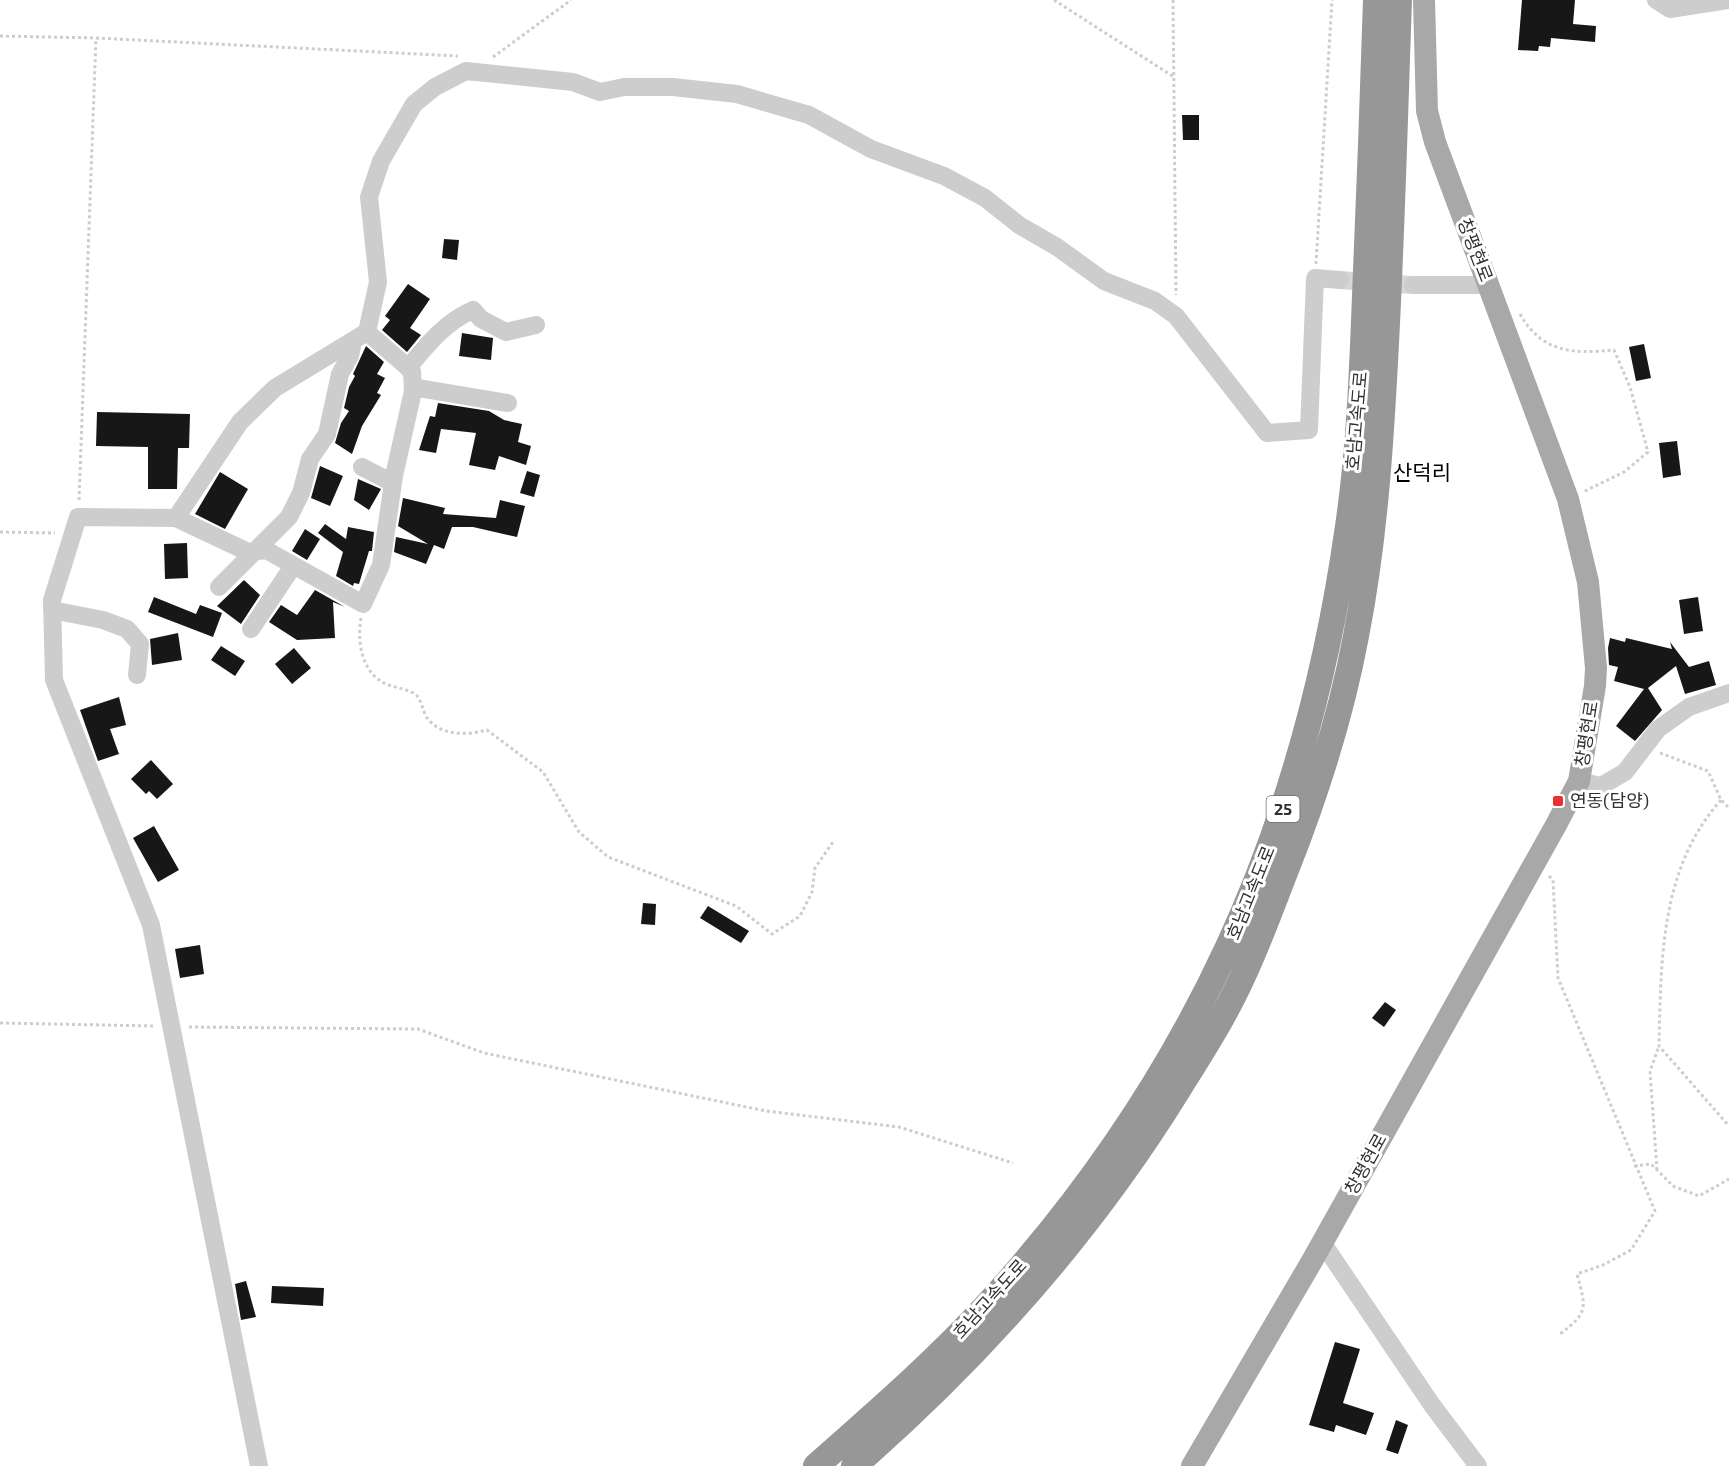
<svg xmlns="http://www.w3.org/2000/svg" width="1729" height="1466" font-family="'Exo 2','Noto Sans KR',sans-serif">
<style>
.building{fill:#171717}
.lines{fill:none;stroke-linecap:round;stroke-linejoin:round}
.minor-tunnel{stroke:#d6d6d6;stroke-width:18;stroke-dasharray:18 9;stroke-linecap:butt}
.path{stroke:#cdcdcd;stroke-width:3;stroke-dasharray:3 3;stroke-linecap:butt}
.minor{stroke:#cdcdcd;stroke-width:18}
.major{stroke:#a8a8a8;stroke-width:22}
.highway{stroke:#979797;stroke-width:26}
.poi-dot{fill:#e93131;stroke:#fff;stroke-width:2}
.labels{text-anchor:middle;stroke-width:6;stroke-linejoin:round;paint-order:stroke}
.shield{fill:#fff;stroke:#6e6e6e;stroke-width:1.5}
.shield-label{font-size:16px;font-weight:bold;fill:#303030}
.street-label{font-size:18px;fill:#303030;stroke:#fff}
.poi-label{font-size:18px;fill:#303030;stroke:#fff;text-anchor:start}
.quarter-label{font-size:21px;fill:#000;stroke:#fff}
</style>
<rect width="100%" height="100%" fill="#fff"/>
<path class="building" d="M1522,0H1575L1573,24L1596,26L1595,42L1551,38L1550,47L1539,46L1538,51L1518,50Z
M1182,115H1199V140H1183Z
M444,239L459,240L457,260L442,258Z
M408,284L430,299L410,328L421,335L407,352L382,330L390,320L385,316Z
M462,333L493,338L491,360L459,356Z
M1644,344L1651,378L1636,381L1629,347Z
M366,346L384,362L377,374L385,378L377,393L381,395L362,426L352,454L335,443L341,423L349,411L344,408L349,387L355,376L353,374Z
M438,403L489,411L504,420L522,424L518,442L531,446L526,465L499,456L495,470L469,465L476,433L441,429L436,453L419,450L430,416L435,417Z
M97,412L190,414L189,448H178L177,489H148V447L96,446Z
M1677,441L1681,475L1663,478L1659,443Z
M320,466L343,476L330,506L311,498Z
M527,471L540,475L534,497L520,493Z
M220,472L248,489L225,529L195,514Z
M358,479L381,489L369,510L354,500Z
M403,498L445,508L443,514L496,518L500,500L525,506L517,537L473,527H452L444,549L434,545L426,564L394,552L396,537L428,544L398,526Z
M325,524L346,539L348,527L374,532L372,551H369L359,584L354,583L353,586L336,576L343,552L318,533Z
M305,529L320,539L307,560L292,551Z
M187,543L188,578L165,579L164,544Z
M244,580L260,595L241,624L217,606Z
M315,590L345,607L333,602L335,638L297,640L269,622L281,605L297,615Z
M154,597L196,614L200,605L222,613L213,637L148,612Z
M1698,597L1703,631L1684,634L1679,600Z
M178,633L182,660L152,665L150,639Z
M1610,638L1625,642L1626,638L1672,649L1670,642L1689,667L1709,661L1716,685L1685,694L1676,666L1648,688L1662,710L1635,741L1616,726L1644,689L1614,681L1618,667L1609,665L1608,648Z
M221,646L245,661L235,676L211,660Z
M294,648L311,668L292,684L275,664Z
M119,697L126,725L110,729L119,754L98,761L80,710Z
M151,760L173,784L157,799L149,791L146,794L131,779Z
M154,826L179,870L158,882L133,838Z
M643,903L656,904L655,925L641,924Z
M708,906L749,931L741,943L700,918Z
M200,945L204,974L180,978L175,949Z
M1385,1002L1396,1010L1384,1027L1372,1018Z
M246,1281L256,1317L241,1320L235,1284Z
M272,1286L324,1288L323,1306L271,1303Z
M1335,1342L1360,1349L1343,1403L1374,1413L1366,1435L1336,1425L1334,1432L1309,1425Z
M1396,1420L1408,1425L1398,1454L1386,1450Z"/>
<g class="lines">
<path class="minor-tunnel" d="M1340,280L1413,285"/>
<path class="path" d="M1054,0L1174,77
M1173,0L1176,295
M0,36L96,38L458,56
M493,57L571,0
M1316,264L1332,0
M1520,314C1542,353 1573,354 1614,350L1630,387L1648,452L1624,472L1583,492
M79,500L96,38
M0,532L55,533
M361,618C357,641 361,671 384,683C394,688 405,688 415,694C422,699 422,711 427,718C442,737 468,735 487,730L543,772L579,832L608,857L736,906L772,934L800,916L812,892L815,868L833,842
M1660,753L1708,771L1721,800L1729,808
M1721,800C1660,868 1661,960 1659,1046L1729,1126
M1549,876L1553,880L1558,978L1655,1211L1631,1250L1603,1265L1577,1274C1586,1308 1589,1312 1560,1334
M0,1023L155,1026
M189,1027L418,1029L484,1053L766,1111L899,1127L1013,1163
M1634,1166L1651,1164L1673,1186L1699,1196L1729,1179
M1657,1170L1650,1071L1659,1046"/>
<path class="minor" d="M1656,0L1670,9L1729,0
M1413,285H1488
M408,368C426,346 446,321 473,310L481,319L506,332L536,325
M413,387L508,403
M362,467L393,483
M176,518L248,552L266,550L363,604L381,565L394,476L413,391L412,371L367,332
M219,587L289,517L301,493L310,459L327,434L340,374L350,356L353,341
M52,610L103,620L127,629L140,644L137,675
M251,629L293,566
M1579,781L1601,786L1625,772L1658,729L1689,707L1729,693
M1322,1242L1432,1405L1478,1466
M259,1466L151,925L54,680L52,600L78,517L176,518L240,422L275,388L367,332L378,282L369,197L381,161L414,104L435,87L466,71L573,82L600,92L624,87H673L737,94L809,115L871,149L944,176L985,198L1019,225L1057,247L1104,281L1155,301L1176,316L1267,433L1309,430L1315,278L1340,280"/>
<path class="major" d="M1192,1466L1312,1261L1556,825L1579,781L1595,686L1596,668L1588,582L1568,499L1435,142L1427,111L1424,0"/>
<path class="highway" d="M816,1466C876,1413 936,1361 989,1303C1193,1079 1304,832 1347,533C1359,455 1362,375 1365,296C1369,197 1373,99 1376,0
M854,1466C979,1357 1091,1231 1178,1090C1201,1053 1225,1016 1243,976C1259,942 1272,905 1286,870C1316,794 1341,717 1356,636C1375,539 1381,441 1386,343C1392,229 1395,114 1399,0"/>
</g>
<rect class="poi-dot" x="1552" y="795" width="12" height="12" rx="3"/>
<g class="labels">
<rect class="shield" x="1266.5" y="796" width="33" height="26" rx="4.5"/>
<g class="shield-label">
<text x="1283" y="815">25</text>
</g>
<g class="street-label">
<text transform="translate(1475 250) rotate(69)" y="6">창평현로</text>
<text transform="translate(1357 421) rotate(-85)" y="6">호남고속도로</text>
<text transform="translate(1587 734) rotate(-81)" y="6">창평현로</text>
<text transform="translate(1251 893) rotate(-68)" y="6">호남고속도로</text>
<text transform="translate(1366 1164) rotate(-61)" y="6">창평현로</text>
<text transform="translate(990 1299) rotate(-48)" y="6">호남고속도로</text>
</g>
<g class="poi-label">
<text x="1570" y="807">연동(담양)</text>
</g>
<g class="quarter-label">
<text x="1422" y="480">산덕리</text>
</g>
</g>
</svg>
